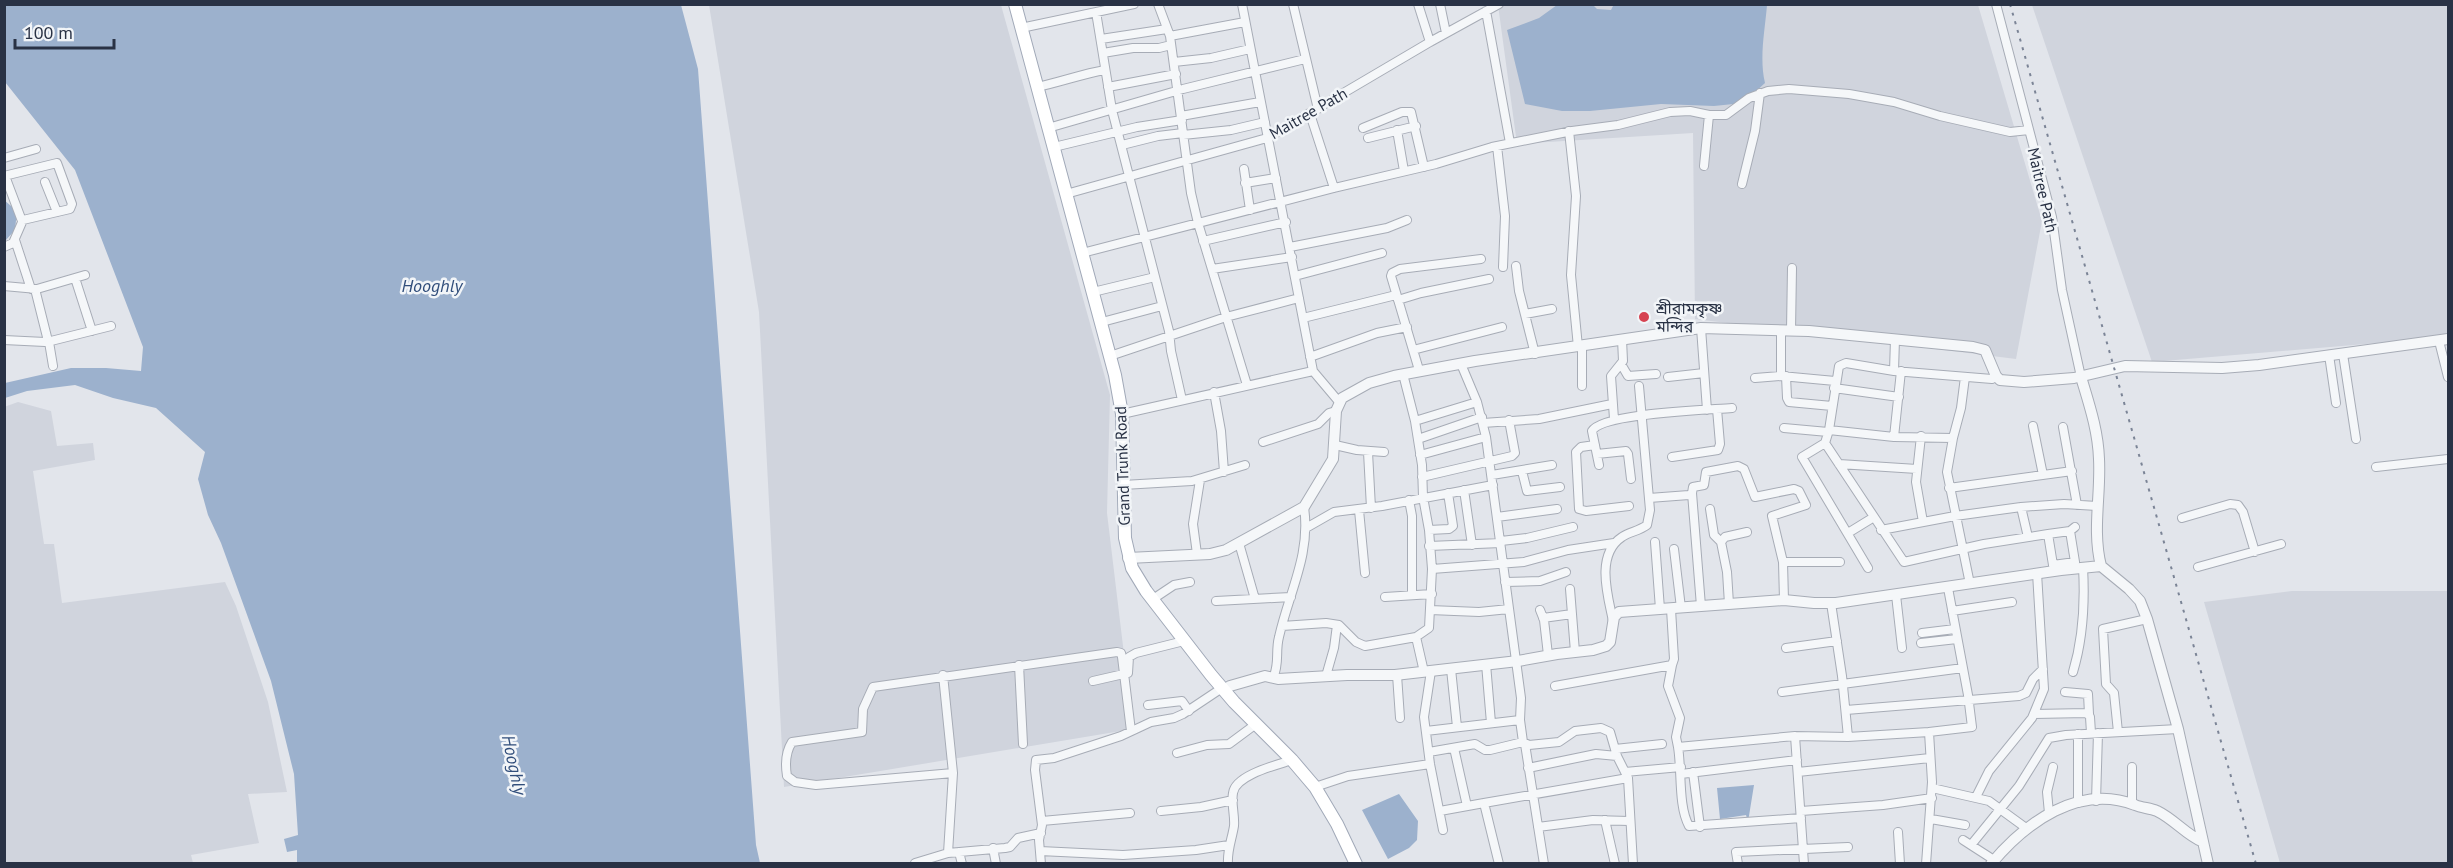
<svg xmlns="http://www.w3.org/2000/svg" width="2453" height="868" font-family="'PT Sans','Noto Sans Bengali',sans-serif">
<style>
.built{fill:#d0d4dd}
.water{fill:#9cb1cd}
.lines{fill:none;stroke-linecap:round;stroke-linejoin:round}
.minor-casing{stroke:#a7acb6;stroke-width:10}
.tertiary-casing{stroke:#a7acb6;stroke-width:12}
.primary-casing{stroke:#a1a9b8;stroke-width:14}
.minor{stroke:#f5f7f9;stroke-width:8}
.tertiary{stroke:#f5f7f9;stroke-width:10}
.primary{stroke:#fff;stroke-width:12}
.rail{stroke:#7b8496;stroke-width:2;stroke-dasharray:3 6;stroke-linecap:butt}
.poi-dot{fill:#d64251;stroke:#f2f5f8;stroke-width:2}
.labels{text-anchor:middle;stroke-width:5;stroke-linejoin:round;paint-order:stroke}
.street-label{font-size:16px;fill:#293245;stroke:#f2f5f8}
.poi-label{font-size:16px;fill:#293245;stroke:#f2f5f8;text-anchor:start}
.water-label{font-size:18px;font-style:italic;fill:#314e7b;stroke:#f2f5f8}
</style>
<rect width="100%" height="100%" fill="#e2e5eb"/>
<path class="built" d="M709,5H1001L1110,395L1107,513L1133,729L784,787L759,312Z
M1498,5H1978L2042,221L2016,359L1695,319L1693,133L1517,144Z
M2032,5H2448V337L2152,362Z
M18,402L51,411L57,446L93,443L95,460L33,471L44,544H54L62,603L225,582L236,606L268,702L287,792L248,794L259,843L191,855L193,863H5L4,407Z
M2292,591H2448V863H2280L2204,602Z"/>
<path class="water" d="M5,4L681,5L698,69L756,845L760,863H297V850L287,852L284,839L298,835L294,774L271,681L221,543L208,515L198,479L205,452L156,408L113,398L75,385L27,391L5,398V383L71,368H106L141,371L143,347L75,170L5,82Z
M1614,4L1767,5C1765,30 1759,58 1765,83L1743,103L1714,106L1661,104L1590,111H1562L1525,104L1507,30L1539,18L1557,5H1593L1597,9L1611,10Z
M4,200L17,211L15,230L5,241Z
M1754,785L1748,822L1746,815L1720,819L1717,788Z
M1399,794L1418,821L1417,840L1409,848L1388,859L1362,810Z"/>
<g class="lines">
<defs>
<path id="minor" d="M1158,4L1170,36L1191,193L1198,223L1247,385
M1242,4C1265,127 1290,249 1313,371
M1293,4L1318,109
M1418,4L1430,42
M1440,4L1446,33
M1996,4L2052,217L2062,290L2081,377
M1486,11L1510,143
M1096,12L1112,110L1169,331L1171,351L1182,400
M1021,28L1134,4
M1170,36L1245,22
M1101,39L1167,29
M1103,53L1133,48H1159L1171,45
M1174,62L1211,58L1250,49
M1037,87C1061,82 1082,74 1105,70
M1108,87L1176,74
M1310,114L1334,188
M1181,116L1260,102
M1048,128L1183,89L1305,59
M1363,128L1402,112H1411L1424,167
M1397,130L1404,171
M1569,131L1576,196L1571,275L1578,347
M1183,135L1231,130L1265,122
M1368,138L1416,126
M1122,145L1158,136L1183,133
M1497,146L1505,216L1503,267
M1054,147L1137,127L1182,120
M4,158L36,149
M1704,166L1709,115
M1244,169L1250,210
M4,176L57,163L72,204L70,209L23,220L13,243L4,247
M5,176L22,221
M45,182L57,212
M1245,183L1276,178
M1742,184L1755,131L1760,93
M1066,194L1267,138L1430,42L1499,4
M15,240L31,289
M1203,241L1286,222
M1290,247L1387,228L1407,220
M1082,253L1334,188L1436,164L1492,147L1572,131L1618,125L1670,112L1690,111L1709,115H1726L1749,98L1768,91L1789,89L1849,94L1894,102L1940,116L2010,132L2029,130
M1516,266L1519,291L1535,354
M1212,269L1292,257
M1295,276L1382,253
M75,278L92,331
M4,286L37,289L85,275
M1093,292L1155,277
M1398,300L1421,293L1489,279
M1525,314L1552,309
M1303,318L1396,295
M1102,322L1162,306
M1701,328L1707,410
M1791,330L1792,268
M1895,339L1894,371L1846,363L1839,366L1829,430L1894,437L1953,438L1961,408L1965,377
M4,340L45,342L48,341L35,289
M2439,341L2448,377
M47,342L111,326
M49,342L53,366
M1582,346V386
M1413,350L1502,327
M2343,354L2356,439
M2329,355L2336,403
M1110,356L1226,317L1299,298
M1310,357L1377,333L1407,327
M1461,364L1477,402L1486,437L1521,698L1520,720L1523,742L1529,745L1559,742L1575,731L1601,728L1610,732L1617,756L1628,778L1633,864
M1621,364L1628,376L1656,374
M1419,370L1391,276L1392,273L1400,269L1481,259
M1894,371L1992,379
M1403,374L1415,421L1422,465L1423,497L1429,530L1432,569L1429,628L1416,637
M1781,376V330
M1786,376L1787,398L1789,402L1832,406
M1668,377L1704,373
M1755,378L1781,376L1835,381
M1834,388L1899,397
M1214,392L1221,431L1224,472
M1122,414L1313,371L1340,403
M1614,419L1611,376L1623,361L1622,339
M1415,421L1477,402
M1483,423L1539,419L1612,404
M2033,426L2043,475
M2063,427L2077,505
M1784,428L1828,432
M1829,430L1825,443L1802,457L1868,568
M1921,436L1916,482L1923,522
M1894,437L1901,371
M1953,438L1947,472L1970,584
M1418,439L1482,417
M1263,442L1318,424L1329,413L1336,411
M1825,443L1904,562L1984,544L2048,534L2053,565L2075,562L2070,531
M1335,445L1357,450L1384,452
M1595,445L1581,447L1576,452L1579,509L1586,511L1629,506
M1368,452L1371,508
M1597,454L1626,451L1628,454L1631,479
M1420,455L1486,437
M1672,457L1718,450L1720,444L1717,409
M1839,464L1917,469
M1599,465L1592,431C1602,413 1708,410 1732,408
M2376,467L2448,459
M1522,471L1527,491L1560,487
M1492,475L1552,465
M1422,477L1512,456L1515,453L1509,420
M1123,485L1192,481L1245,465
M1949,488L2072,471
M1464,490L1472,545
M1692,493L1701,606
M1649,498L1689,495L1692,493L1693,487L1704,485L1706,472L1738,466L1744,469L1755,497L1794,489L1799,491L1806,505L1772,516L1783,562L1784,600
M1409,500L1412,516V594
M1710,509L1714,535L1721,542
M1359,510L1365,573
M1497,517L1557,509
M2182,518L2230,504L2238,505L2243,512L2255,552
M1306,528L1334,512L1382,506L1493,485
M1429,530L1449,529L1453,526L1448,493
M1881,530L1955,516L2021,507
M1848,533L1874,517
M2048,534L2070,531L2075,527
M2028,537L2021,507L2064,504L2097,506
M1501,541L1527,538L1573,527
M1655,542L1660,609
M1239,543L1255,599
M1429,546L1501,543
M1674,549L1681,608
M1197,554L1193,524L1200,480
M1783,562H1840
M2198,567L2281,544
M1432,569L1524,562L1568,550L1614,543
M1505,582L1540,581L1566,572
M1570,589L1575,652
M1896,595L1902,648
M1385,597L1432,594
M1153,599L1174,585L1190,582
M1216,601L1291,597
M1831,603L1842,676L1848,737L1929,732L1932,782L1926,864
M1729,604L1727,572L1721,542L1725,537L1747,532
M1430,610L1479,612L1509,609
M1540,610L1544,620L1548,655
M1952,611L2012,602
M1543,618L1572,614
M1613,621C1608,596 1595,555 1622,537C1629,532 1639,531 1647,525L1650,510L1639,386
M1282,626L1326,623L1339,625L1356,642L1365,646L1416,637L1424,672
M1922,633L1955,629
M1921,643L1957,639
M1786,648L1837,641
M1486,664L1491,723
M1019,665L1023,744
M1672,665L1668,686L1680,718L1676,737L1678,747
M1451,669L1457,727
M1431,671L1424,717L1430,764L1443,830
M2073,672C2083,639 2085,602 2083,567
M943,675L953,773
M1397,675L1400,718
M1326,676L1334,648L1337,625
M1273,678C1280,663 1275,652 1279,637C1289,592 1311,555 1304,507
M1093,681L1128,673L1129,657L1136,653L1184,641
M1555,686L1672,665L1674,659L1671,609
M1782,692L1963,668
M2065,692L2088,694L2089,714
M1148,705L1182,701L1189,711
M1846,710L2019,696L2026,693L2033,679L2043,669
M2034,714L2087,713L2090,717L2091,733
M1426,731L1520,720
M1929,732L1972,727L1968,695L1948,588
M2118,732L2114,693L2106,684L2103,629L2147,619
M2078,734V803
M1795,736L1804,864
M1525,744L1544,864
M1454,748L1467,806
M1615,749L1662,744
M1429,752L1475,744L1485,750H1490L1523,742
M1177,753L1207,745L1229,744L1256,724
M2132,767V804
M1528,768L1596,754L1617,756
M1625,772L1681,767
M1693,772L1700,827
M1798,772L1930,758
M1681,774L1797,760
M1315,787L1348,776L1430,764
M1932,788L1989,801L2026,828
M1976,797L1989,771L2032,718L2044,689L2037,573
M2096,801L2098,733
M1161,811L1201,807L1233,800
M1440,811L1484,803
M1801,811L1883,805L1932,798
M2049,813L2047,792L2053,767
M1801,818L1689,826C1678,806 1682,771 1678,747L1795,736L1848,737
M1931,819L1965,825
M1605,820L1615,864
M1042,821L1130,813
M1538,827L1593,820L1629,821
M1898,832L1900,864
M1963,840L1994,860
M1971,845L2019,786L2049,738L2066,735L2178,729
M993,848L996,864
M1040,851L1123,855L1196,850L1229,845
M959,852L962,864
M948,853L953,773L816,785L795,782L787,776C785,764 785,753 792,742L862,732L863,709L873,687L1117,652L1121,653L1122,657L1131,731
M915,863L948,853L1005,848L1010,847L1018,838L1041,833
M1041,864L1039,840L1042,825L1035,770L1036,760L1054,758L1121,736L1151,722L1174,718L1183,714L1222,688
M1228,864C1227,850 1232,839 1234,826C1235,815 1231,804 1233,793C1235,775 1277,765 1292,760
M1499,864L1484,803L1628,778
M1738,864L1736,852L1848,847"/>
<path id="tertiary" d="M2081,377C2089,404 2098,430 2099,459C2101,495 2092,530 2101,566L2129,589L2140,601L2147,619L2178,729L2208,864
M1128,558L1210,554L1226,550L1304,507L1333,459L1336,411L1342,398L1369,383L1394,376L1475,361L1701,328L1809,331L1973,347L1985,350L1996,376L2000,380L2024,382L2074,378L2125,366L2222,368L2259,365L2448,339
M1224,690L1230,686L1265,676L1278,679L1347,675H1395L1518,661L1557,654L1593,650L1606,646L1610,642L1614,617L1619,612L1784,600L1814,603H1836L2061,570L2101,566
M1991,864C2025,823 2079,783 2135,805C2142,808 2150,808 2157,811C2174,819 2186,835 2203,842"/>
<path id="primary" d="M1015,4L1115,375L1122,414L1125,538L1132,568L1146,591L1211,675L1234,702L1292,760L1315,787L1337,824L1356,864"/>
</defs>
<use href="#minor" class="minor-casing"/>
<use href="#tertiary" class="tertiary-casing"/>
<use href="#primary" class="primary-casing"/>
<use href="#minor" class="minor"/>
<use href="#tertiary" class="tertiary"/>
<use href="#primary" class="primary"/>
<path class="rail" d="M2010,4L2256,864"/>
</g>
<circle class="poi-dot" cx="1644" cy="317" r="6"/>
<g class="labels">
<g class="street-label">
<text transform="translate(1308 113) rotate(-30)" y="6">Maitree Path</text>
<text transform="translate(2043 190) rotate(77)" y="6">Maitree Path</text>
<text transform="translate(1122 466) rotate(-92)" y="6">Grand Trunk Road</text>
</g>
<g class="poi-label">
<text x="1656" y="314">শ্রীরামকৃষ্ণ<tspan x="1656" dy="18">মন্দির</tspan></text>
</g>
<g class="water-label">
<text x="432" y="292">Hooghly</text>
<text transform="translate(514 765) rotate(78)" y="6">Hooghly</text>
</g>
</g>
<rect width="2453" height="868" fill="none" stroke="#293245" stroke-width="12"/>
<path d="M15 39v9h99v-9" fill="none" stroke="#293245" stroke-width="3"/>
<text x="24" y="39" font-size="18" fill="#293245" stroke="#f2f5f8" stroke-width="4.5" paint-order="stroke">100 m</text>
</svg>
